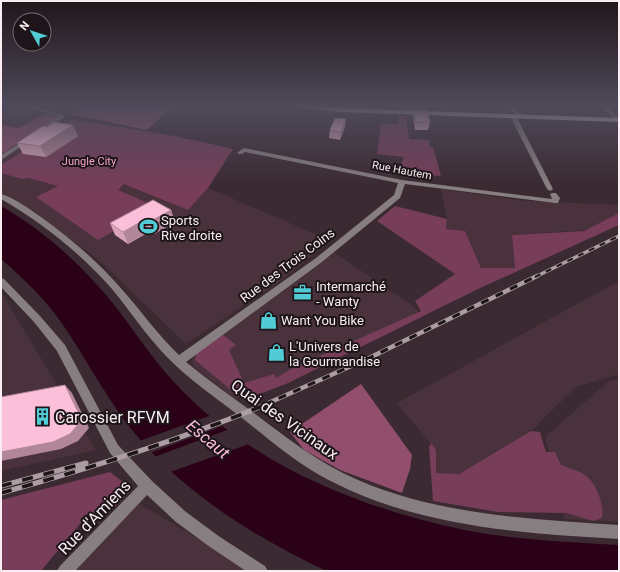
<svg xmlns="http://www.w3.org/2000/svg" width="620" height="572" font-family="Roboto,sans-serif">
<style>
.built{fill:#49323c}
.green{fill:#773d59}
.forest{fill:#914e6d}
.water{fill:#2b0118}
.pier{fill:#3b2a32}
.lines{fill:none;stroke-linecap:round;stroke-linejoin:round}
.minor{fill:#877e81;fill-rule:evenodd}
.major{fill:#dfcbd3;fill-rule:evenodd}
.rail-far2-casing{stroke:#ab9da3;stroke-width:3.5}
.rail-far1-casing{stroke:#ab9da3;stroke-width:4.5}
.rail-casing{stroke:#ab9da3;stroke-width:5}
.rail-far2{stroke:#1d1519;stroke-width:2;stroke-dasharray:6;stroke-linecap:butt}
.rail-far1{stroke:#1d1519;stroke-width:3;stroke-dasharray:8;stroke-linecap:butt}
.rail{stroke:#1d1519;stroke-width:3.5;stroke-dasharray:11;stroke-linecap:butt}
.wall{fill:#d9a4bb}
.shaded-wall{fill:#b08698}
.building{fill:#fcbfd9;stroke:#b08698}
.labels{text-anchor:middle;stroke-width:4;stroke-linejoin:round;paint-order:stroke}
.far-park-label{font-size:11px;fill:#f4a6c8;stroke:#1d1519}
.far-street-label{font-size:11px;fill:#f9edf2;stroke:#1d1519}
.poi-label{font-size:13px;fill:#f9edf2;stroke:#1d1519;text-anchor:start}
.street-label{font-size:13px;fill:#f9edf2;stroke:#1d1519}
.near-poi-label{font-size:16px;fill:#f9edf2;stroke:#1d1519;text-anchor:start}
.near-street-label{font-size:16px;fill:#f9edf2;stroke:#1d1519}
.near-water-label{font-size:17px;font-style:italic;fill:#f8bcd6;stroke:#1d1519}
</style>
<rect width="100%" height="100%" fill="#3b2a32"/>
<path class="built" d="M8,107L27,110L59,117L185,137L187,210L208,188L318,235L328,242L286,277L186,344L99,260L62,233L1,197V111Z
M441,189L524,201L619,205V213L586,230L512,235L515,269L481,268L465,231L446,229L447,219Z
M335,253L413,306L420,313L235,399L193,366L192,359L194,354Z
M619,281V374L576,387L531,431L459,474L435,473L436,450L397,403Z
M1,292L96,450L1,471Z
M619,379V522L565,519L545,437L609,381Z
M133,500L253,571H65Z"/>
<path class="green" d="M398,116H406L409,139L429,140L430,147H433L441,176L418,174L399,170L404,157L377,154L381,124H398Z
M71,120C126,127 179,136 233,149L208,188L188,210L124,184L118,190L157,207L98,240L36,197L58,186L28,178L22,179L1,173V165Z
M395,206L447,219L446,229L465,231L481,268H515L512,235L584,231L619,213V225L478,289L286,384L243,400L195,360L197,352L222,334L236,345L229,350L244,383L274,374L276,378L291,369L421,311L415,301L455,274L377,221Z
M531,431L540,432L546,452H555L561,465C568,468 576,470 582,473C595,480 605,504 602,518L593,521L567,513L498,512L433,501L429,447L431,443L436,450V473L459,474Z
M110,472L132,489L107,515L89,513L41,571H1V500Z"/>
<path class="forest" d="M93,105H174L147,130L70,114Z
M44,114L59,117L1,154V125L19,128Z
M361,384L412,455L410,469L402,493L340,470L304,450L290,432Z"/>
<path class="water" d="M1,206C47,232 87,270 119,311C137,335 153,359 173,381C248,463 358,508 465,530C515,540 568,542 619,545V571H327C251,536 169,484 120,414C99,385 82,352 61,322C45,299 23,278 1,259Z"/>
<path class="pier" d="M212,415L225,425L150,453L139,441Z
M230,429L249,444L170,472L154,457Z"/>
<g class="lines">
<path class="minor" d="M32,105H36L35,107L66,116L47,129H43V127L59,116L30,109Z
M500,105H506L526,116L521,117Z
M600,105H605L619,118V121H616Z
M513,114L516,116L553,189L552,190L550,191L547,189L510,116Z
M26,139L31,140L1,160V155Z
M244,148L402,180L552,199L550,194L552,193H556L560,198L558,203H555L405,184L400,198L322,262L186,362C208,380 231,396 254,413C287,438 320,464 358,480C439,515 531,519 619,525V539C515,533 408,526 316,473C290,458 266,437 242,418C216,398 188,379 165,355C146,335 130,311 112,289C80,253 43,223 1,199V194C15,198 29,209 41,217C69,237 96,260 119,286C139,308 157,334 179,355L316,258L394,195L398,183L245,152L242,154H238V152Z
M1,278L4,279L40,316L65,345L118,445L152,481L186,512L220,537L265,566L268,571H246L210,547L176,522L147,495L75,571H57L60,566L138,486L110,453L57,351L34,322L1,287Z"/>
<path class="major" d="M292,105H308L340,108L619,118V122L340,112L295,107Z"/>
<defs>
<path id="rail-far2" d="M535,277L619,236"/>
<path id="rail-far1" d="M264,405L369,358L537,276"/>
<path id="rail" d="M1,486L86,463
M1,493C91,468 180,440 267,404"/>
</defs>
<use href="#rail-far2" class="rail-far2-casing"/>
<use href="#rail-far1" class="rail-far1-casing"/>
<use href="#rail" class="rail-casing"/>
<use href="#rail-far2" class="rail-far2"/>
<use href="#rail-far1" class="rail-far1"/>
<use href="#rail" class="rail"/>
</g>
<path class="wall" d="M414,110L430,122L428,130H415L413,117Z
M346,119L345,127L340,140L329,138L330,130Z
M78,136L46,157L23,154L17,143Z
M171,210L175,222L154,234L149,232L128,244L115,235L110,223Z"/>
<path class="shaded-wall" d="M346,119L345,127L340,140L341,132Z
M73,125L78,136L46,157L40,146Z
M171,210L175,222L154,234L149,222Z
M144,220L149,232L128,244L123,232Z
M65,385L72,393L89,428L78,441L61,449L1,461V452Z"/>
<path class="building" d="M414,110H427L430,122H416Z
M335,118L346,119L341,132L330,130Z
M54,122L73,125L40,146L17,143L43,126L47,127Z
M153,200L171,210L149,222L144,220L123,232L110,223Z
M65,385L82,420L70,434L53,442L1,452V397Z"/>
<linearGradient id="sky" x2="0" y2="1"><stop stop-color="#20171c"/><stop offset="0.57" stop-color="#4f4a5a"/><stop offset="1" stop-color="#4f4a5a" stop-opacity="0"/></linearGradient>
<rect width="620" height="185" fill="url(#sky)"/>
<defs>
<symbol id="stadium-bare" viewBox="-9 -9 18 18"><path d="M0-5a6.5 5 0 1 0 0 10a6.5 5 0 1 0 0-10ZM-3.5-1.8h7v3.6h-7Z" fill="#51ccd4" stroke="#1d1519" stroke-width="2.5" paint-order="stroke"/></symbol>
<symbol id="office-bare" viewBox="-9 -9 18 18"><path d="M-6-3h4V-5.5h4V-3h4V5H-6ZM-1-4.5V-3h2v-1.5ZM-6 0V1H6V0Z" fill="#51ccd4" stroke="#1d1519" stroke-width="2.5" paint-order="stroke"/></symbol>
<symbol id="shop-bare" viewBox="-9 -9 18 18"><path d="M-5-2.5h2.3a2.7 3.5 0 0 1 5.4 0H5L5.5 6h-11ZM-1.5-2.5h3a1.5 2.3 0 0 0-3 0Z" fill="#51ccd4" stroke="#1d1519" stroke-width="2.5" paint-order="stroke"/></symbol>
<symbol id="building-bare" viewBox="-9 -9 18 18"><path d="M-4-6H4V6H1V3H-1V6H-4ZM-2.5-4.3h1.7v1.8h-1.7ZM.8-4.3h1.7v1.8H.8ZM-2.5-1h1.7V.8h-1.7ZM.8-1h1.7V.8H.8Z" fill="#51ccd4" stroke="#1d1519" stroke-width="2.5" paint-order="stroke"/></symbol>
</defs>
<g fill-rule="evenodd">
<use href="#stadium-bare" x="136" y="214" width="25" height="25"/>
<use href="#office-bare" x="290" y="280" width="25" height="25"/>
<use href="#shop-bare" x="256" y="308" width="25" height="25"/>
<use href="#shop-bare" x="264" y="340" width="25" height="25"/>
<use href="#building-bare" x="30" y="404" width="25" height="25"/>
</g>
<g class="labels">
<g class="far-park-label">
<text x="89" y="165">Jungle City</text>
</g>
<g class="far-street-label">
<text transform="translate(402 170) rotate(11)" y="4">Rue Hautem</text>
</g>
<g class="poi-label">
<text x="161" y="225">Sports<tspan x="161" dy="15">Rive droite</tspan></text>
<text x="316" y="291">Intermarché<tspan x="316" dy="15">- Wanty</tspan></text>
<text x="281" y="325">Want You Bike</text>
<text x="289" y="351">L'Univers de<tspan x="289" dy="15">la Gourmandise</tspan></text>
</g>
<g class="street-label">
<text transform="translate(287 265) rotate(-37)" y="5">Rue des Trois Coins</text>
</g>
<g class="near-poi-label">
<text x="55" y="423">Carossier RFVM</text>
</g>
<g class="near-street-label">
<text transform="translate(285 419) rotate(35)" y="6">Quai des Vicinaux</text>
<text transform="translate(94 517) rotate(-46)" y="6">Rue d'Amiens</text>
</g>
<g class="near-water-label">
<text transform="translate(208 439) rotate(40)" y="6">Escaut</text>
</g>
</g>
<rect width="620" height="572" fill="none" stroke="#f9edf2" stroke-width="4"/>
<g transform="translate(32 32) rotate(309)"><circle r="19" fill="#1d1519" stroke="#756b70"/>
<path d="M0-3L7 15L0 10L-7 15Z" fill="#51ccd4"/>
<text y="-6" font-size="11" font-weight="bold" text-anchor="middle" fill="#f9edf2">N</text>
</g>
</svg>
